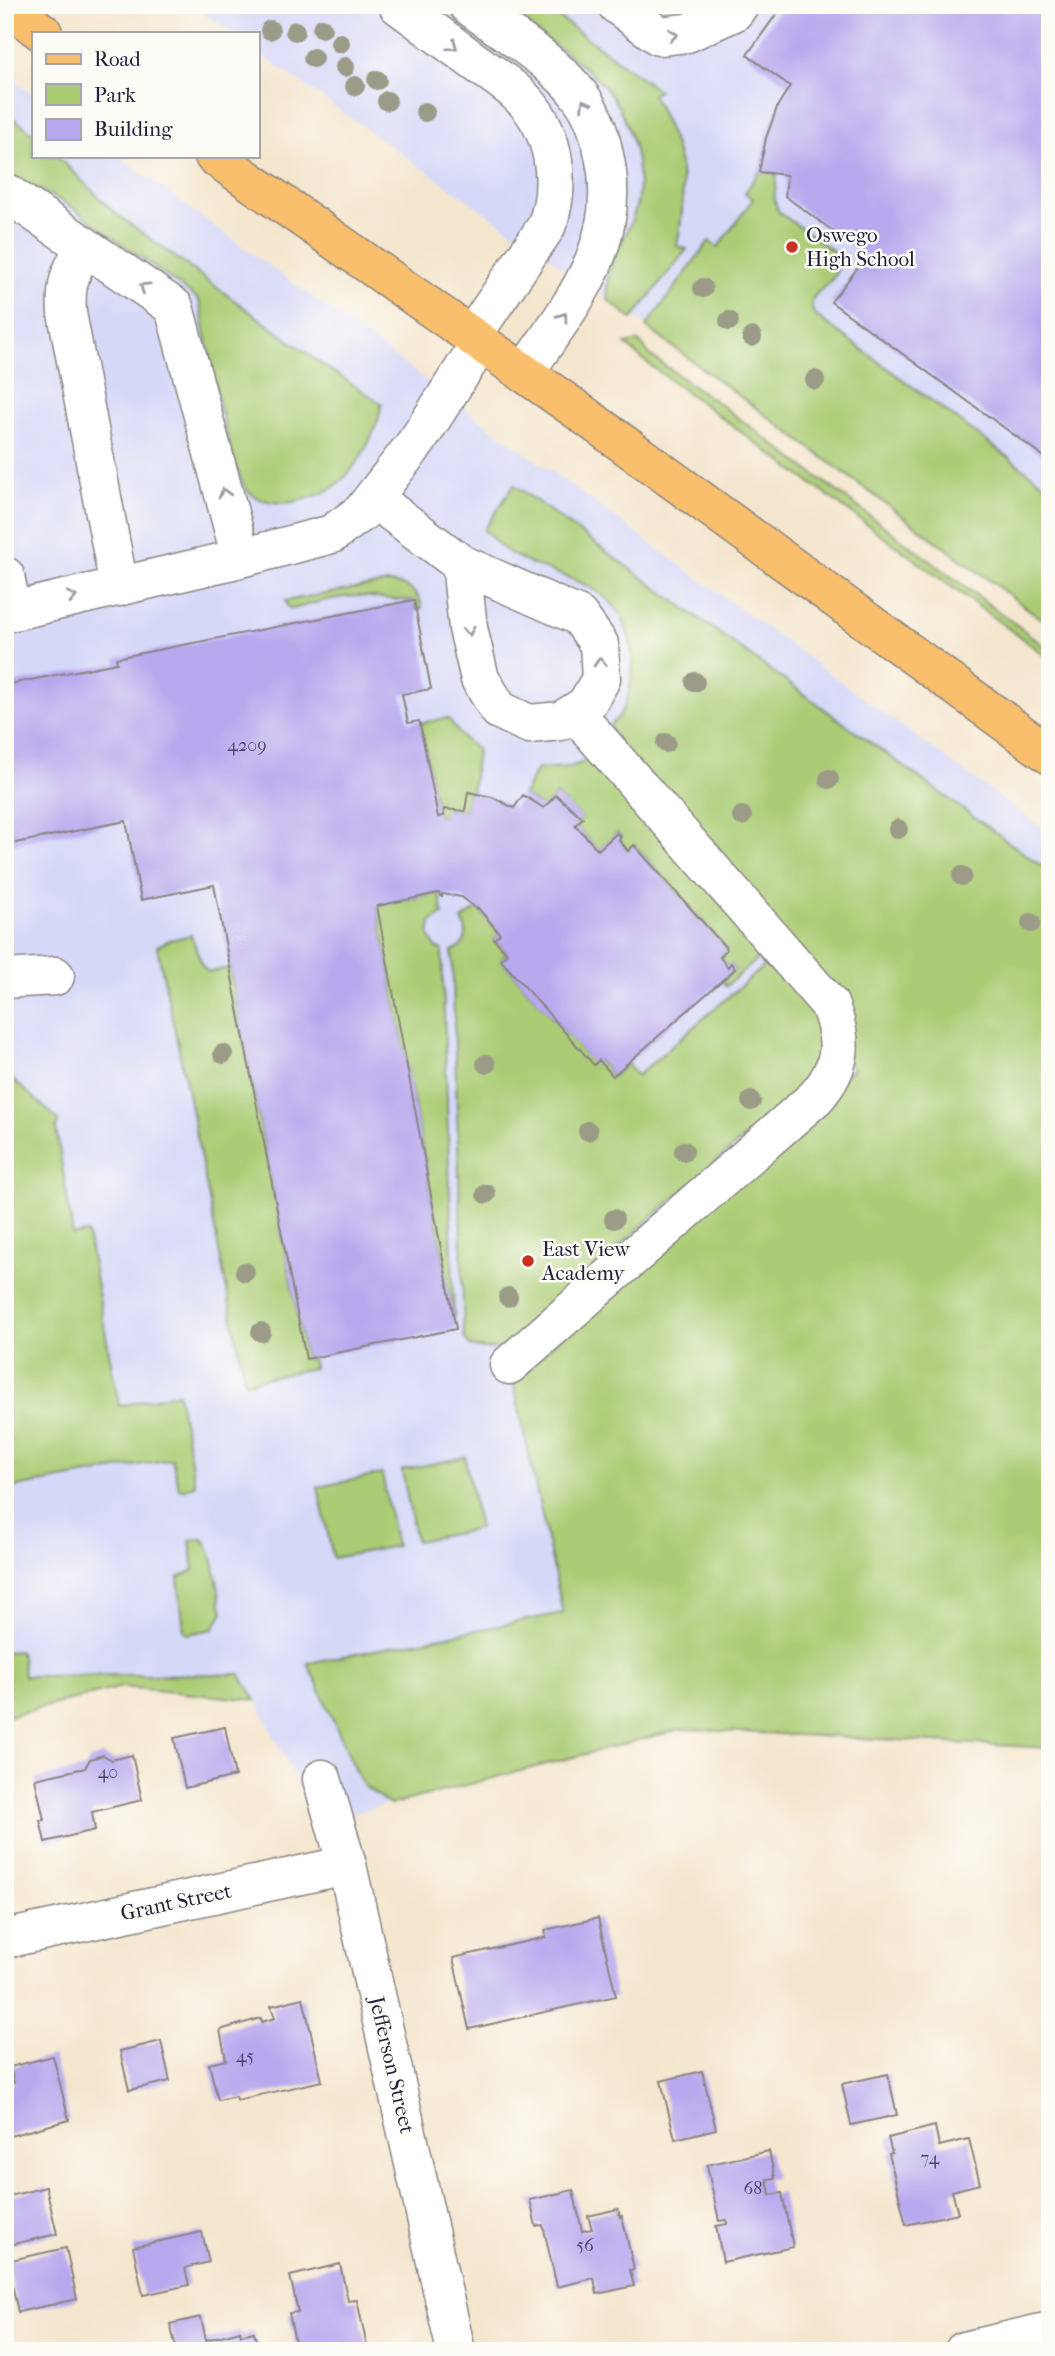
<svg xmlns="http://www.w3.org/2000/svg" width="1055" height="2356" font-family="'IM FELL French Canon',serif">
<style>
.built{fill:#d6d8f8}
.green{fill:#abcc74;stroke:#667758;stroke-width:2}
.building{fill:#b8a9ee}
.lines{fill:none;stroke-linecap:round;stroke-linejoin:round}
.minor-casing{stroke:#8b8484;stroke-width:41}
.major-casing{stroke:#8b8484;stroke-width:41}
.minor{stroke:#fff;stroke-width:38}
.major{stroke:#f9bf6d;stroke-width:38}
.tree{fill:#9b9b88}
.oneway{stroke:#9c9ca7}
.poi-dot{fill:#c8321e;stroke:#fdfcf7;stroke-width:2.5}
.labels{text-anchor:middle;stroke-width:5;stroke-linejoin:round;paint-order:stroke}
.number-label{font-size:18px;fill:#484468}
.poi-label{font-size:21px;fill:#22223b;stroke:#fdfcf7;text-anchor:start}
.street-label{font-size:21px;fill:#22223b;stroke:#fdfcf7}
</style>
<rect width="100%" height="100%" fill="#fdfcf7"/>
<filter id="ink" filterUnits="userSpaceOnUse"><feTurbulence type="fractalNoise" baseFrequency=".0143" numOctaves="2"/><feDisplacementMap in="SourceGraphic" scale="14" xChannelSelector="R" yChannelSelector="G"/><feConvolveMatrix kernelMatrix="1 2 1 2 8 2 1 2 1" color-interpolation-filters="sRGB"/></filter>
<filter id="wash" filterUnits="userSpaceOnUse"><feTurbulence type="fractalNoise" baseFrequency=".00686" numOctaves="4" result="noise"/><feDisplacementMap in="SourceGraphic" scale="28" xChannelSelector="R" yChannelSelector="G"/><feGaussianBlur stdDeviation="1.57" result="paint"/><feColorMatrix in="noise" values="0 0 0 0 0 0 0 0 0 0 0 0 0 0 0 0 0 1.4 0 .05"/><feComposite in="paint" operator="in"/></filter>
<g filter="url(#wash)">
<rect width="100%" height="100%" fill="#f4e6ce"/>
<path class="built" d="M192,5H1050V616L812,442L257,52V33H231Z
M5,74L33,94V156H118L1050,834V1748L681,1729L311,1824L300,1788L256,1700L122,1687L5,1717Z"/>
<path class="green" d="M498,5H542L659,91L652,95C683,151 689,184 677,246L687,249L632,319L608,300C607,290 607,278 610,268C618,244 634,225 638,198C642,159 628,112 601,83C571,53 532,30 498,5Z
M5,112L33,133V156H57L115,213L323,365L382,404C376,436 352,482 320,494C298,503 270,509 249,492C229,475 206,334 199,300L72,207L5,171Z
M759,172L777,174C776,187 771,202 780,213L836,253C848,288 801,286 814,314L1050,488V625L646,327L709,241L718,247L753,199L745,193Z
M639,341L651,356L721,405L1050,650V659L643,360L625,344Z
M514,485L1050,872V1748L681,1729L390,1805L364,1786L359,1778L308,1663L563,1613L513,1381L853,1069L612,732L611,724C626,713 629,693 632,676C634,660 632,649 628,634C613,575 545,579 504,549C497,544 491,536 484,530Z
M387,583C404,584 419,589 422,608L416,610L413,600C397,602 375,596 359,596C338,596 314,603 293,609L288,607L285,601Z
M448,718L461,736L477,750L472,793L468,792L465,811L445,809L444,816L438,817L420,723Z
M595,758L765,953L726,986L722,981L735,969L731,964L728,967L720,957L727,949L635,845L628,851L619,840L621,837L617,833L598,850L575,825L582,818L556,795L544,808L523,795L537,769L570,767Z
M439,893L443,914L431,922L429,936L436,948L442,950L454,1318L377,906Z
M478,908L500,934L494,939L507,953L501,960L594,1064L599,1060L613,1076L627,1063L637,1076L772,959L820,1018L819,1073L501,1348L483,1349L470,1346L464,1337L452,951C467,947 469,932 462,920Z
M191,935L203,967L209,972L230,968L306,1359L312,1358L314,1368L245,1382L187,1088L157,946L170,940Z
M5,1073L59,1120L56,1128L73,1235L87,1233L119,1406L178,1393L195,1484L185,1489H179L172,1459L5,1489Z
M465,1457L479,1529L416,1541L402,1470Z
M382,1474L396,1546L333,1558L318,1487Z
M203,1539C215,1551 218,1594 223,1612L213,1629L188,1634L184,1631L178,1578L194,1570L190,1540Z
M19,1651L22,1657L24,1676L240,1674L256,1700L122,1687L5,1717V1652Z"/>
<g id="blocks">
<path class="building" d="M783,5H1050V461L831,302L867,256L785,196L787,175L759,172L766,138L778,105L790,86L747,55Z
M414,600L431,689L402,694L408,723L419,721L420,723L438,817L444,816V809L465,811L468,792L492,797L514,808L523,795L544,808L556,795L583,818L575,825L598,850L617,833L621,837L619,840L628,851L634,845L727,949L720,957L728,967L731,963L735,969L613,1076L599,1060L594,1065L501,960L507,953L494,939L500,934L478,908L476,909L462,897L442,894V897L440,896L439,893L377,906L456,1329L306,1359L214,885L141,900L126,821L5,845V685L117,663L116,658Z
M225,1727L235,1776L185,1788L174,1738Z
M103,1755L112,1760L132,1755L142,1800L92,1812L95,1830L45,1842L40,1820H44L35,1779L85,1768L90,1759Z
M598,1918L616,1996L469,2029L453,1958L546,1937L545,1930Z
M303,1998L322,2081L237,2100L236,2096L218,2100L209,2064L226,2060L220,2030L261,2018L262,2022L275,2018L271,2006Z
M161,2041L170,2081L129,2090L120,2051Z
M53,2056L69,2120L6,2137L5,2085L14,2083L10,2067Z
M702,2071L716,2129L675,2139L661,2081Z
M888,2074L897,2115L851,2125L842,2084Z
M935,2126L939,2146L969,2139L980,2184L952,2191L958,2213L906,2225L889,2154L892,2153L888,2138Z
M769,2151L775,2178L767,2179L770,2195L782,2193L793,2247L723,2262L716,2226L727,2224V2220L719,2221L707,2165Z
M46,2187L57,2234L5,2246V2197Z
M573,2190L582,2231L592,2229L588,2216L618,2209L620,2217L622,2216L634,2269L630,2270L634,2286L597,2294L594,2278L557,2287L543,2225L536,2226L530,2200Z
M202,2232L209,2262L185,2268L189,2285L143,2295L133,2247Z
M66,2248L77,2299L18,2312L7,2261Z
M340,2264L348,2301L357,2300L368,2351H297L289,2313L298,2312L290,2276Z
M201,2317L206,2340L240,2331L241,2335L254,2332L259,2351H177L170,2324Z"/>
</g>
</g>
<g filter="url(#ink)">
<use href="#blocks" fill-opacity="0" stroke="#8b8484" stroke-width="2"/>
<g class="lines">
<defs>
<path id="minor" d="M398,5C422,23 447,41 471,59C487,71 504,81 518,94C555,127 563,183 546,227L472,336
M468,5C504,32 553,60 580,96C593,113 600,134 604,155C624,244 571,305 524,373
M617,5L659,36L687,33L734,12L739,5
M5,192L174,307L241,558
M85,247C70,271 65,284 67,313L119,587
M373,498L461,564L579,616L599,644L601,679L586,705L561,721L529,724L499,710L480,679L468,628L461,564
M5,576L12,611
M5,613L241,558L332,534L362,512L418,440L481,342
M5,979L55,976
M509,1365L816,1097C843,1066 844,1041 829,1004L575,713
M322,1779L347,1865L456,2351
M5,1939L347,1865
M964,2351L1050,2331"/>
<path id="major" d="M7,5L43,33
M214,156L577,410L1050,755"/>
</defs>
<use href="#minor" class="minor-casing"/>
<use href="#major" class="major-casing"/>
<use href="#minor" class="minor"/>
<use href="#major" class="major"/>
</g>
<g class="tree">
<circle cx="322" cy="28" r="10"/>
<circle cx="270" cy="30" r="10"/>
<circle cx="295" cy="31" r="10"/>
<circle cx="340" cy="43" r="10"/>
<circle cx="313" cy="58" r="10"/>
<circle cx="345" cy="67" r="10"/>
<circle cx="377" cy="80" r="10"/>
<circle cx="355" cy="86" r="10"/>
<circle cx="387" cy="101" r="10"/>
<circle cx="425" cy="112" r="10"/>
<circle cx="703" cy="288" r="10"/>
<circle cx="729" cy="321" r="10"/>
<circle cx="752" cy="337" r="10"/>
<circle cx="815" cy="380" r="10"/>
<circle cx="695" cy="682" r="10"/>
<circle cx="666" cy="743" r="10"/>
<circle cx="829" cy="779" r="10"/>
<circle cx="742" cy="816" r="10"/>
<circle cx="898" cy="829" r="10"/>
<circle cx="962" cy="876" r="10"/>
<circle cx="1031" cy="923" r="10"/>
<circle cx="223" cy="1054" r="10"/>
<circle cx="486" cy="1064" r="10"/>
<circle cx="751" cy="1101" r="10"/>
<circle cx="588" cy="1131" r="10"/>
<circle cx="684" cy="1151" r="10"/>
<circle cx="486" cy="1194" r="10"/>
<circle cx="614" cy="1219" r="10"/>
<circle cx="245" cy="1272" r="10"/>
<circle cx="508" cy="1297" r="10"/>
<circle cx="261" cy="1332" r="10"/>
</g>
<defs><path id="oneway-chevron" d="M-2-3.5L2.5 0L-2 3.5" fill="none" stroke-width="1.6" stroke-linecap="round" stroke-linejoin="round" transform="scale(1.75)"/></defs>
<g class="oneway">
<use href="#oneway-chevron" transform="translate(673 35) rotate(-6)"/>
<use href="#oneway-chevron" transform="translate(453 46) rotate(36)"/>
<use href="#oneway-chevron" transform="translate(585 104) rotate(-121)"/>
<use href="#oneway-chevron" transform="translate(144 287) rotate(-146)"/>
<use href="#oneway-chevron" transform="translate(563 317) rotate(-55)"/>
<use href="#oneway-chevron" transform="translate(224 493) rotate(-105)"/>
<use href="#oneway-chevron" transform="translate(72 597) rotate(-13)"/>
<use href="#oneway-chevron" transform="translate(469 631) rotate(79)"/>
<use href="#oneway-chevron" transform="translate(600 662) rotate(-94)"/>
</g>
</g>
<g class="poi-dot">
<circle cx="792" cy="247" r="7"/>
<circle cx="528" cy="1261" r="7"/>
</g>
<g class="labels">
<g class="number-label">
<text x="247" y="751">4209</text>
<text x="108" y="1778">40</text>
<text x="245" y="2062">45</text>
<text x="930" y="2164">74</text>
<text x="753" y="2194">68</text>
<text x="585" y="2251">56</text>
</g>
<g class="poi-label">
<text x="806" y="242">Oswego<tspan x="806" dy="24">High School</tspan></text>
<text x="542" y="1256">East View<tspan x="542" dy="24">Academy</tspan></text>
</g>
<g class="street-label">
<text transform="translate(176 1902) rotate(-12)" y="7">Grant Street</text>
<text transform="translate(392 2065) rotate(77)" y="7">Jefferson Street</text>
</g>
</g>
<rect width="1055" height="2356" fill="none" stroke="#fdfcf7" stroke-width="28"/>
<rect x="32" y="32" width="228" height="126" fill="#fdfcf7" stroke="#a5a5ac" stroke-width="2"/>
<rect x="46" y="54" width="35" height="10" fill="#f9bf6d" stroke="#a5a5ac" stroke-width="2"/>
<text x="94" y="66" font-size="21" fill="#22223b">Road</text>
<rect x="46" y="84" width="35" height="21" fill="#abcc74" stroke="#a5a5ac" stroke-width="2"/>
<text x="94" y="102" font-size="21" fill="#22223b">Park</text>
<rect x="46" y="119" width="35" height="21" fill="#b8a9ee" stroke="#a5a5ac" stroke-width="2"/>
<text x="94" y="136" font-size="21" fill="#22223b">Building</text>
</svg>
